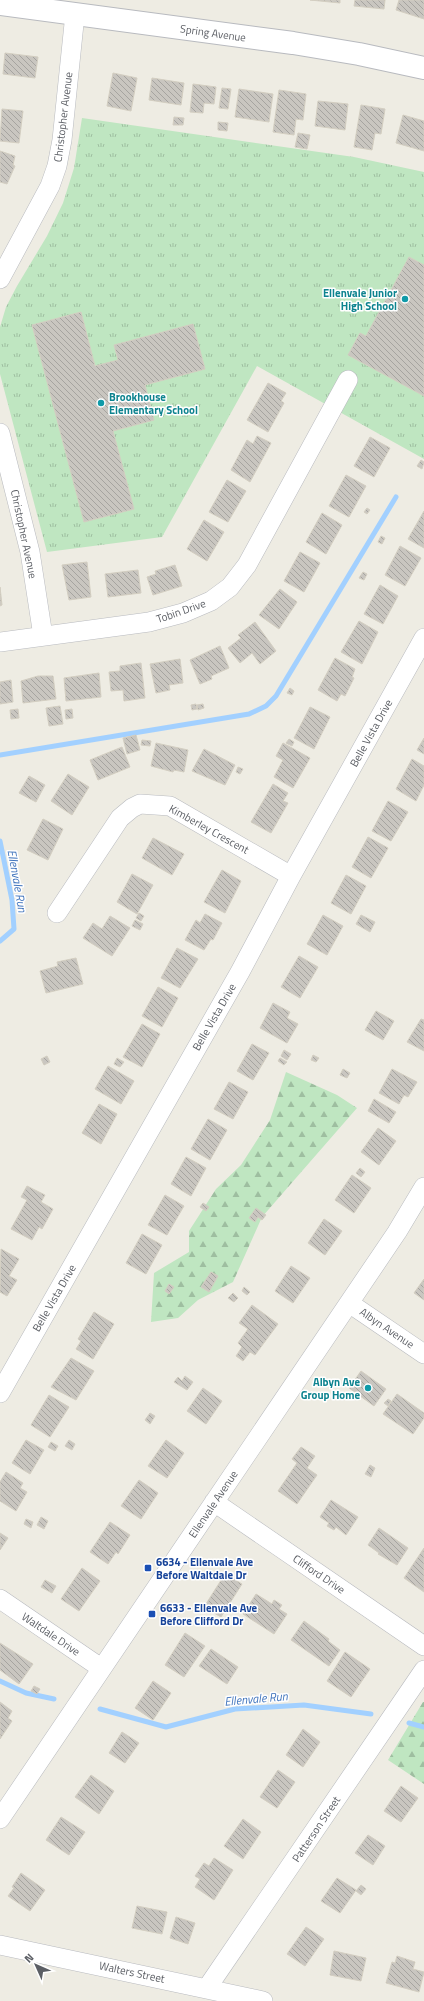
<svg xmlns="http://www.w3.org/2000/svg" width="424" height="2001" font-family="'Titillium Web',sans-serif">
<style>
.forest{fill:url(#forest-firs)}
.park{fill:url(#park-tufts)}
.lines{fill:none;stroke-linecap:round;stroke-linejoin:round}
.stream{stroke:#a2d0ff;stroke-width:5}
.building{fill:url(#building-back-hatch);stroke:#d3cec1}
.minor-casing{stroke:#b8babf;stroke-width:20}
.tertiary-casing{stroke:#b8babf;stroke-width:24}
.minor{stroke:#fff;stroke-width:19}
.tertiary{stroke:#fff;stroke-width:22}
.culture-dot{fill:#0f9aa8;stroke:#fff;stroke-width:1.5}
.transit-dot{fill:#1a4fb4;stroke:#fff;stroke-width:1.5}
.labels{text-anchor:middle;stroke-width:3;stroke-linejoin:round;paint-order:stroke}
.street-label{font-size:11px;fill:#5b5e64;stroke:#fff}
.culture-label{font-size:11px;font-weight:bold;fill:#0d838f;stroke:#fff;text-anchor:end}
.transit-label{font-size:11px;font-weight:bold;fill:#164399;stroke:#fff;text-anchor:start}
.water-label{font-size:12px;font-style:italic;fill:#4074bc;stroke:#fff}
</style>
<defs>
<pattern id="forest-firs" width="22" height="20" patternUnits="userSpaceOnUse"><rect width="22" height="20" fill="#bfe6c1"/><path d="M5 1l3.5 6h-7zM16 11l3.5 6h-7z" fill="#9ebea0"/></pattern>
<pattern id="park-tufts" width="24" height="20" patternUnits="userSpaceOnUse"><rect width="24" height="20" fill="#bfe6c1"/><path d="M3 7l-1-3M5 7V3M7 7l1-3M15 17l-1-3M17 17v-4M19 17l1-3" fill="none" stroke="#9ebea0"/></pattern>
<pattern id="building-back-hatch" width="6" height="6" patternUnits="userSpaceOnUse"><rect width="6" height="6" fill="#c9c6c0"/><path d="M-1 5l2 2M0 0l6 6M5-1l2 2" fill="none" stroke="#a6a4a0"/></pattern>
</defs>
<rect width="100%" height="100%" fill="#eeece3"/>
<path class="forest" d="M286,1072L337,1095L357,1108L262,1217L233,1282L198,1300L178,1318L151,1322L154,1273L189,1252V1231L216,1189L241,1165L270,1120Z
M423,1702H424V1784L388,1760Z"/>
<path class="park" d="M82,118L354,157L424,172V459L257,366L162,537L47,552L0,374V327L6,307L17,286L47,236L63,203L74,168Z"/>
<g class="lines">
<path class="stream" d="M0,755L249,714L266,706L276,696L396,497
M0,841L12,900L14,929L0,941
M0,1681L26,1693L54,1699
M100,1709L166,1727L235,1709L304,1705L371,1714
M409,1723L424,1727"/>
</g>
<path class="building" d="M310,0H340V3Z
M355,0H385L384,9L354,6Z
M399,0H424V19L396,10Z
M5,53L38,57L35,78L3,74Z
M113,73L137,78L131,111L107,106Z
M152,78L184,83L181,105L149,100Z
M193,84L216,87L214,104L204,103L203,113L190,112Z
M222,88L231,89L228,109L219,108Z
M239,89L273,94L269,122L235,117Z
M279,90L306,94L303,120L296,119L294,135L273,132Z
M318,101L348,104L345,130L315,126Z
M361,105L385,109L381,134L375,133L372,150L354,147Z
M2,109L23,111L19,143L0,141Z
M403,115L424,121V151L396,143Z
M174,117L184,118L183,125H173Z
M218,122L228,123L227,131L218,130Z
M298,133L310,135L307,149L295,147Z
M0,151L15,156L13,165L15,166L7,184L0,182Z
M409,257L424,265V396L348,355L360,333L366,336Z
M81,312L95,366L118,360L114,345L193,324L205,369L145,385L154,420L113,431L134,509L84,522L32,325Z
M268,383L286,393L281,401L284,403L268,432L247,420Z
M257,436L271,443L250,482L231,470L247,440L253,444Z
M370,437L390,448L374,477L354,466Z
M421,460L424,462L422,469L417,466Z
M346,475L366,486L349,517L329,506Z
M227,480L246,491L228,522L209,512Z
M367,508L370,510L367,514L364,512Z
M424,511V548L408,539Z
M322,513L342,525L326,554L306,542Z
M204,520L224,532L207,561L187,549Z
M381,536L385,538L382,544L378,542Z
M400,546L421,558L405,586L385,575Z
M300,552L320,563L304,592L284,581Z
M87,562L91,597L69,600L62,565Z
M175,565L182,586L153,595L147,577L156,574L155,571Z
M138,570L141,593L108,597L105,574Z
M363,572L367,574L364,580L359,578Z
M380,585L398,596L383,624L364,614Z
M0,587L2,605L0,606Z
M280,589L297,602L279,629L259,615Z
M359,621L378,632L362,664L341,652Z
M255,622L276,651L260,664L252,653L240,663L228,648L241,638L238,635Z
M220,646L229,668L211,676L212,679L200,684L190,660Z
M335,658L355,669L352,677L354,678L345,696L341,694L337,701L318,690Z
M180,659L183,683L169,685L170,690L156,693L150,664Z
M141,663L145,698L124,701L123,690L111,691L109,672L120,671V666Z
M99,673L101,697L66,701L64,678Z
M38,676H53L56,699L23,703L21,681Z
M11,680L13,702L0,704V682Z
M290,688L294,691L292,695L287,693Z
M196,704L197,709L192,710L191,705Z
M203,704L204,708L198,710L197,705Z
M60,706L63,724L49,726L46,708Z
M310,707L330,717L314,749L294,738Z
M18,709L19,718L11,719L10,710Z
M72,709L73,718L66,719L65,710Z
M136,735L140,750L127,754L123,738Z
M424,738V754L417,750Z
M289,739L294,742L292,746L286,743Z
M142,740L151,741L150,746L141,745Z
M156,743L188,750L184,772L174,770L173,772L151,766Z
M283,743L310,758L293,788L274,777L283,760L276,756Z
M122,747L130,767L98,780L90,760Z
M204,749L235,765L225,785L192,771Z
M412,759L424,766V785L416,801L396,789Z
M238,767L243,769L240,774L236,772Z
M68,774L89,787L72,815L51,801Z
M29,776L45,785L36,802L19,793Z
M273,784L288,793L283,801L288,803L271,833L251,822Z
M388,801L408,812L391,841L372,831Z
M43,819L63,829L48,860L27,850Z
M368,837L388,848L371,878L352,867Z
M153,838L184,854L172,875L142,858Z
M222,870L241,881L225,913L204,902Z
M132,874L153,885L137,914L117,902Z
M346,875L366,886L351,914L331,903Z
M139,913L144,916L141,921L136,918Z
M205,914L222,923L213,940L211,939L204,950L185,940L196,920L200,923Z
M323,915L343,926L327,955L307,944Z
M361,915L375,922L370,932L356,924Z
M110,916L130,928L112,956L83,938L93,923L102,929Z
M135,920L143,924L140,930L132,926Z
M177,948L198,959L180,988L161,978Z
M299,956L318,967L300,998L281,987Z
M76,958L83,984L46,993L40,971L58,966L57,962Z
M158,987L178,998L162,1027L142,1016Z
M273,1003L290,1012L287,1018L298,1024L287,1043L260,1028Z
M376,1011L394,1021L383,1040L365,1030Z
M421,1019L424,1020V1051L407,1042Z
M142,1024L160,1034L142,1067L123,1057Z
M252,1044L269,1053L253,1080L237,1071Z
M284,1050L291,1054L287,1060L281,1056Z
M313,1055L319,1058L316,1062L311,1060Z
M47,1056L50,1062L44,1065L41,1059Z
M117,1058L124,1062L120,1067L114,1064Z
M280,1058L287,1062L284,1065L278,1061Z
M108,1066L134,1081L121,1104L95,1089Z
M343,1069L350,1073L347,1078L340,1075Z
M392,1069L417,1082L408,1097L404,1095L399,1104L379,1093Z
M229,1082L248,1092L233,1119L214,1109Z
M374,1099L396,1112L389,1123L368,1111Z
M99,1104L117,1114L101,1144L82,1133Z
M208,1119L227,1130L210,1160L191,1149Z
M378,1128L396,1141L379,1165L361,1152Z
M186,1157L206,1168L191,1196L171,1184Z
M360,1168L365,1172L361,1177L356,1173Z
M352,1175L371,1188L354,1213L335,1200Z
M27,1186L45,1195L41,1202L53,1209L42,1229L39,1227L32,1240L11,1229L27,1200L21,1197Z
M165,1195L184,1206L167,1235L148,1225Z
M203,1203L209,1207L206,1211L200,1207Z
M256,1208L266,1215L262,1220L258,1217L255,1222L249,1218Z
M324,1219L342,1231L325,1255L308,1243Z
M142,1234L162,1245L146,1274L126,1263Z
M1,1249L19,1259L9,1276L17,1280L7,1296L0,1292Z
M291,1266L310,1278L293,1303L275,1291Z
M211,1272L218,1276L209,1292L201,1287Z
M424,1279V1300L414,1293Z
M169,1284L174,1287L169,1294L165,1291Z
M244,1287L250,1292L247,1295L242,1291Z
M233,1293L238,1298L234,1302L228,1298Z
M252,1305L278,1324L255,1355L250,1352L243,1361L236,1356L242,1347L238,1343L248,1329L239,1323Z
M94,1312L114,1324L93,1359L76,1349L81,1341L78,1339Z
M71,1358L94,1371L76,1400L51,1387Z
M361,1371L386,1389L374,1406L349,1388Z
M185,1376L193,1382L187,1390L174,1382L178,1377L182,1381Z
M203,1388L222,1401L206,1424L187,1411Z
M397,1394L424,1413V1418L413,1434L383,1414Z
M49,1395L69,1407L50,1437L31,1425Z
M388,1399L391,1401L388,1406L384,1403Z
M150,1413L155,1416L150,1424L145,1420Z
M26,1440L44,1450L30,1474L12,1463Z
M69,1440L75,1444L72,1450L65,1446Z
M166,1440L184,1453L167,1478L148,1466Z
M51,1442L58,1446L55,1451L48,1447Z
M301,1447L315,1456L307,1468L317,1475L297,1504L278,1491L297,1463L292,1459Z
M370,1465L375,1468L371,1477L365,1474Z
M6,1472L23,1483L20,1488L27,1492L16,1511L0,1501V1482Z
M139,1480L158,1493L141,1519L121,1506Z
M331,1500L358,1517L346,1535L336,1527L334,1530L327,1526L329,1523L320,1517Z
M41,1517L48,1521L44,1529L37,1525Z
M26,1519L33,1522L31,1528L24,1524Z
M110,1522L130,1535L118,1554L116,1552L108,1564L90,1552Z
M379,1528L408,1548L397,1565L378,1554L379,1553L368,1545Z
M0,1533L8,1538L0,1550Z
M424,1548V1592L404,1578Z
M82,1568L100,1581L79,1611L61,1599Z
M225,1574L242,1584L221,1617L204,1607Z
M45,1580L56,1586L52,1593L41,1587Z
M256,1594L272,1604L274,1600L282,1605L279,1609L287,1614L274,1634L243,1614Z
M304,1621L329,1639L328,1641L340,1650L329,1666L291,1640Z
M185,1633L205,1646L184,1677L165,1665Z
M0,1643L33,1664L19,1684L0,1670Z
M211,1649L238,1667L227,1684L199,1666Z
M345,1652L370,1669L351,1697L327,1681Z
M153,1681L171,1693L153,1720L135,1708Z
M34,1686L40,1689L37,1694L31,1691Z
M0,1702L12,1711L8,1718L12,1721L0,1739Z
M303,1729L320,1742L303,1767L286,1755Z
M122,1732L139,1743L125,1763L109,1753Z
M278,1770L295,1782L277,1808L260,1797Z
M91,1775L114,1791L99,1814L75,1797Z
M401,1786L418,1798L401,1822L384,1811Z
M61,1817L85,1832L69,1855L46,1840Z
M243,1819L261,1832L243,1859L224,1846Z
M368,1835L385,1846L373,1865L355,1853Z
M214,1858L233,1870L214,1900L195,1887L200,1879L195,1876L204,1863L209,1866Z
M21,1873L45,1890L30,1911L8,1896L14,1888L12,1887Z
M337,1878L356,1890L340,1913L321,1901Z
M361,1885L366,1889L361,1895L356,1891Z
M137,1906L167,1912L162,1934L132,1928Z
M176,1917L195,1923L188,1944L170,1938Z
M306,1927L324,1939L305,1966L287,1954Z
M334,1951L366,1958L361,1981L330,1975Z
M397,1956L415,1962L413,1969L424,1972L419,1992L386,1983L392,1962L395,1963Z"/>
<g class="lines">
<defs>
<path id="minor" d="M0,279L50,186L57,166L62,140L75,14
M0,433L30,552L43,636
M0,642L149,622L183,613L211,601L230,587L247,565L348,380
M57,913L120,818L132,808L140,804L170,806L291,876
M349,1303L424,1354
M0,1393L240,972L291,876L424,638
M214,1502L424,1646
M0,1599L101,1668
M0,1819L397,1232L424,1187
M0,1945L263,2001
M207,1988L424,1670"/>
<path id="tertiary" d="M0,4L293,43L359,54L424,68"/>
</defs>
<use href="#minor" class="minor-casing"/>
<use href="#tertiary" class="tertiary-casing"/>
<use href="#minor" class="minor"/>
<use href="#tertiary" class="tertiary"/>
</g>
<g class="culture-dot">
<circle cx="405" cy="299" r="4"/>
<circle cx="101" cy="403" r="4"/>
<circle cx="368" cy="1388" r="4"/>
</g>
<g class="transit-dot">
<rect x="144" y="1564" width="8" height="8" rx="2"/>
<rect x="148" y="1610" width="8" height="8" rx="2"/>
</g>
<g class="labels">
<g class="street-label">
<text transform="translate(213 33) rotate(8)" y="4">Spring Avenue</text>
<text transform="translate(63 117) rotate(-83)" y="4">Christopher Avenue</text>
<text transform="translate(24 534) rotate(78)" y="4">Christopher Avenue</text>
<text transform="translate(181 611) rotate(-19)" y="4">Tobin Drive</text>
<text transform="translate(371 733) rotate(-61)" y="4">Belle Vista Drive</text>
<text transform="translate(209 829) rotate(29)" y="4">Kimberley Crescent</text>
<text transform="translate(214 1017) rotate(-60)" y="4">Belle Vista Drive</text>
<text transform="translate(54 1298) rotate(-60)" y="4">Belle Vista Drive</text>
<text transform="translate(387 1328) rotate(34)" y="4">Albyn Avenue</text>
<text transform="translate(213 1504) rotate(-56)" y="4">Ellenvale Avenue</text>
<text transform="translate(319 1574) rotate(34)" y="4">Clifford Drive</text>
<text transform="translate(51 1634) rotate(34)" y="4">Waltdale Drive</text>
<text transform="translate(316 1829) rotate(-56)" y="4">Patterson Street</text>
<text transform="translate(132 1972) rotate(12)" y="4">Walters Street</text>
</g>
<g class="culture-label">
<text x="397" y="297">Ellenvale Junior<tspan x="397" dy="13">High School</tspan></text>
<text x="109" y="401" text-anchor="start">Brookhouse<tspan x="109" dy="13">Elementary School</tspan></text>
<text x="360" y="1386">Albyn Ave<tspan x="360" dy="13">Group Home</tspan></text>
</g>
<g class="transit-label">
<text x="156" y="1566">6634 - Ellenvale Ave<tspan x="156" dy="13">Before Waltdale Dr</tspan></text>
<text x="160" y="1612">6633 - Ellenvale Ave<tspan x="160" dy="13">Before Clifford Dr</tspan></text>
</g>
<g class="water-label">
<text transform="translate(17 881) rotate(80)" y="4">Ellenvale Run</text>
<text transform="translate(256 1699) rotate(-5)" y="4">Ellenvale Run</text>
</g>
</g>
<g transform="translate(36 1965) rotate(315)" stroke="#ffffff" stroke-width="3" paint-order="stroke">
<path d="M0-3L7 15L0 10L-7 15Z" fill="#5b5e64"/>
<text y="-6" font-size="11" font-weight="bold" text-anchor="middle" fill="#5b5e64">N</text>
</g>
</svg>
